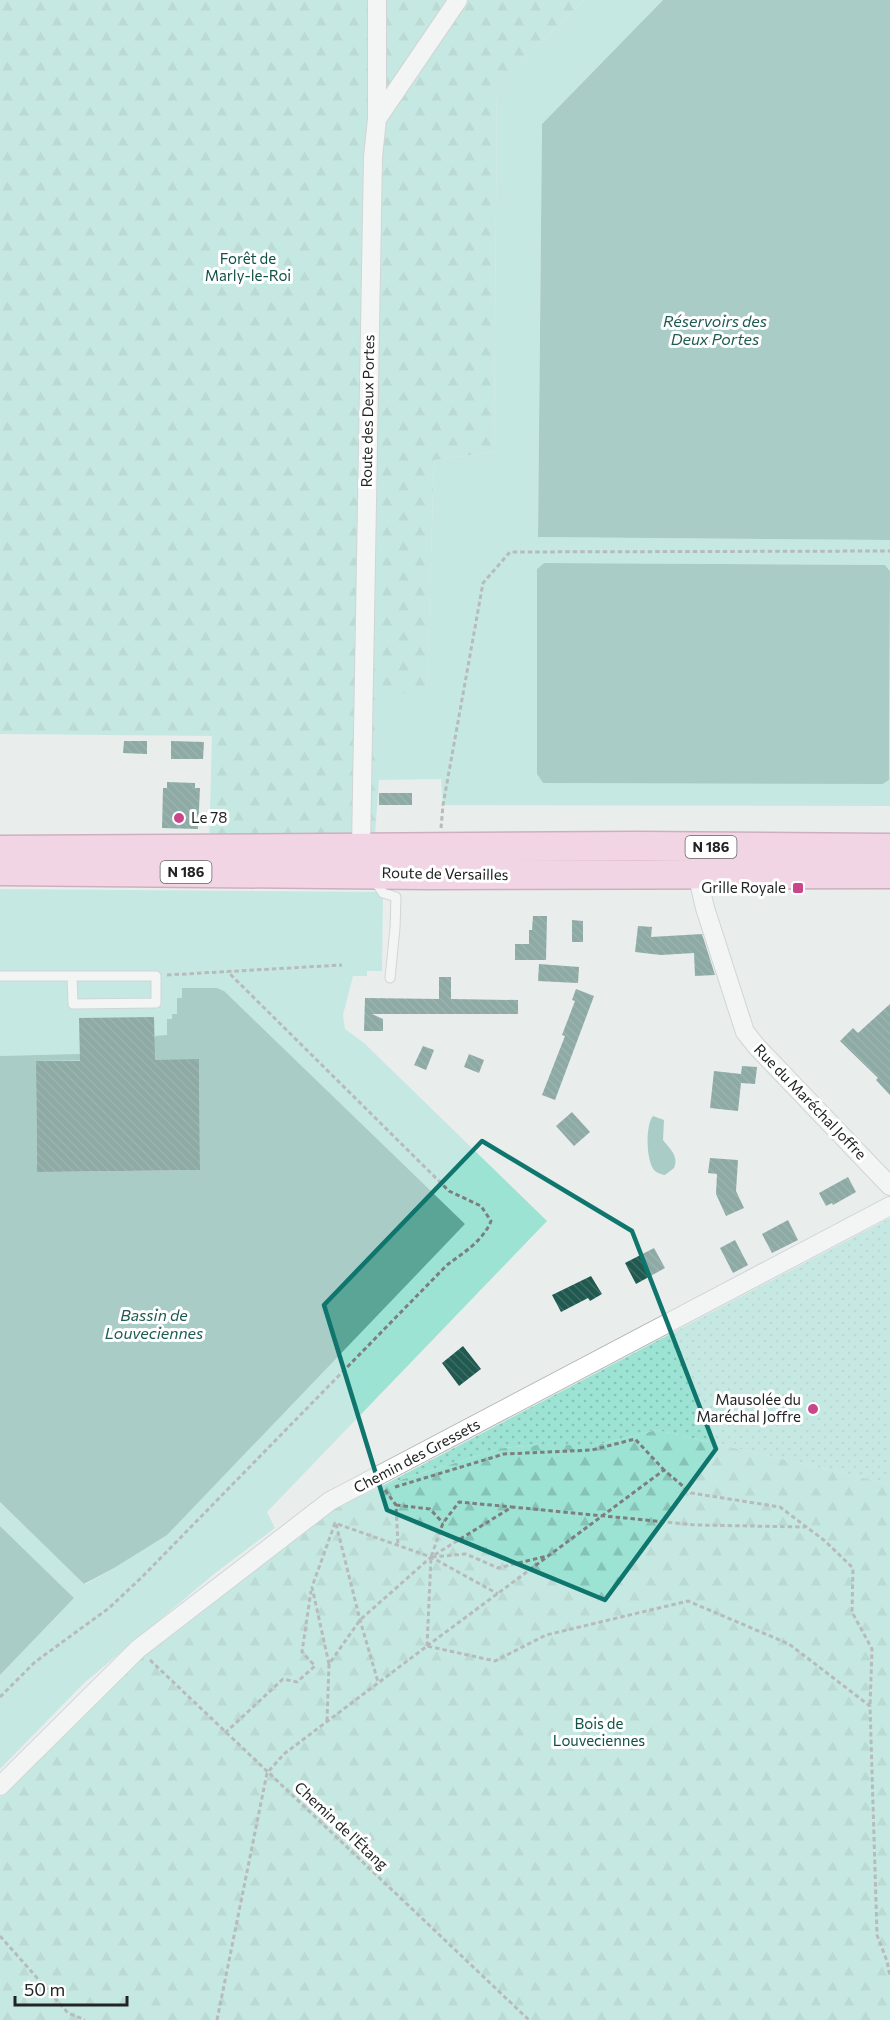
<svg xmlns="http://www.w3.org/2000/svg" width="890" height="2020" font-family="Commissioner,sans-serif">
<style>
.grass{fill:#9ce3d4}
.forest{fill:url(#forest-firs)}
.park{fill:url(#park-dots)}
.water{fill:#5ba597}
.building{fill:url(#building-back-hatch)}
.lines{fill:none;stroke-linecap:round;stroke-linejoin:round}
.service-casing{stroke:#b4b7b7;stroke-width:11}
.minor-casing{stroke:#b4b7b7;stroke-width:20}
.primary-casing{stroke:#b06588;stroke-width:31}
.path{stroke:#7c7f7e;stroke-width:3;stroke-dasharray:4.5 3;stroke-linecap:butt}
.service{stroke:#fff;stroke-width:9}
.minor{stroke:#fff;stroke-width:18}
.primary{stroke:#fdb8d9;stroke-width:28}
.marked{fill:none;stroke:#0f766e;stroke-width:4.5;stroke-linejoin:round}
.poi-dot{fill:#ca468b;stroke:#fff;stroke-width:2}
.labels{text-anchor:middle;stroke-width:6;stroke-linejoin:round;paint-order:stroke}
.shield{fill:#fff;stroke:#646665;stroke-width:1.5}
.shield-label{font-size:14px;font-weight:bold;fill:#222423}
.park-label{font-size:15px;fill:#105146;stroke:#fff}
.street-label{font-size:15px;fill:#222423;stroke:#fff}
.poi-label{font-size:15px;fill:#222423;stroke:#fff;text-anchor:end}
.water-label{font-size:16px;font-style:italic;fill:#1e5b50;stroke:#fff}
</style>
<defs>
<pattern id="forest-firs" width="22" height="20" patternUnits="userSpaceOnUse" patternTransform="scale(1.5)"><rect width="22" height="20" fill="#9ce3d4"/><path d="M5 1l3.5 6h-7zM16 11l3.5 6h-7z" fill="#86c3b6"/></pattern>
<pattern id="park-dots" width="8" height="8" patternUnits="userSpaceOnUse" patternTransform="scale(1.5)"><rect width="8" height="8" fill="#9ce3d4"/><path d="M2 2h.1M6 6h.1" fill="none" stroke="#86c3b6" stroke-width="1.8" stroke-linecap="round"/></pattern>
<pattern id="building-back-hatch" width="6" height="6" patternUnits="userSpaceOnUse" patternTransform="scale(1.5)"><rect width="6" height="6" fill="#1f594f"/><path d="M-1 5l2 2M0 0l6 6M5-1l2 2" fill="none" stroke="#3f6d65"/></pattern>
</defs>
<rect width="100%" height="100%" fill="#e9edec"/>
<path class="grass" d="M584,0H663L542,124L538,537L890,540V570L885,565L544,563L537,569V774L543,783L883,784L889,780L890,711V806L443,805L441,779L379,780V697L427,688L434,460L494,452L497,84Z
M0,889L383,892L382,971H367V976H353L343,1015L345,1029L364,1043L547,1221L267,1512L275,1528L214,1574L84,1683L0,1769V1675L74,1598L0,1526V1502L84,1584H86L114,1568L465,1224L182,998L177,999V1014L199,1059L200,1170L37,1172L36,1061L80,1055L0,1056Z"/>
<path class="forest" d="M0,0H584L497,84L494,452L434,460L427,689L379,698V780L374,848L209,849L212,736L0,734Z
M657,1430L890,1484V2020H0V1797L144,1655L334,1508L384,1485L503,1448L537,1445H596Z"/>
<path class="park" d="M890,1218V1484L657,1430L596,1445H537L503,1448L384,1485Z"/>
<path class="water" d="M663,0H890V540L538,537L542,124Z
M544,563L885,565L890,571L889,780L883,784L543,783L537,774V569Z
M182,988H217L224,991L465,1224L167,1535L114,1568L84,1584L0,1502V1056L80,1054L102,1060L36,1061L37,1172L200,1170L199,1060H133L154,1040L155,1036L167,1035V1019H172V1014H177V998H182Z
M653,1116L664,1120L663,1140C670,1149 679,1156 674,1168L665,1175C661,1174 659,1174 655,1171C646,1163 645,1125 653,1116Z
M0,1526L74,1598L0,1675Z"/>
<path class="building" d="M124,741H147V754L123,753Z
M171,741L204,742L203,759H171Z
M167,782L195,783V788H200L198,829L162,828L163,788H167Z
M379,793H412V805H379Z
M533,916H547L546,960H515V944H529V930H532Z
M572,920L583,921V942H572Z
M638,926L652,927L651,937L702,934L715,975L695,976L694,953L661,955L635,952Z
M539,964L579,967L578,983L538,981Z
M439,977H451V999L518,1000V1014H372L383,1019V1031H364L365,998L439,999Z
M576,989L594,996L555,1100L542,1095L565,1036L562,1035L575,1001L572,1000Z
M890,1004V1095L876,1080L878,1078L840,1041L853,1028L858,1033Z
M154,1017L155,1060L199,1059L200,1170L37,1172L36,1061H80L79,1018Z
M423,1046L434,1050L426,1070L414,1065Z
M469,1054L484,1060L479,1073L464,1067Z
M742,1066L757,1067L755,1084L741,1083L738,1111L710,1108L714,1071L741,1074Z
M572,1112L590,1132L574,1146L556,1126Z
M710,1158L738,1160L736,1191L744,1208L726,1216L716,1194L717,1174L708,1173Z
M848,1177L856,1192L833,1205L832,1203L826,1206L819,1193Z
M788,1220L798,1240L772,1253L762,1234Z
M735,1240L748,1265L733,1273L720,1248Z
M654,1248L665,1268L636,1284L625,1263Z
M591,1276L602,1294L590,1301L588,1298L561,1312L552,1295Z
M463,1346L481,1369L459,1386L442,1363Z"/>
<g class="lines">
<defs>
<path id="service" d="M373,878L383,893L396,897
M0,976H156V1003L73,1004L72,976
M390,978L395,928L396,897"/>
<path id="minor" d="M377,0V119
M361,848L373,157L377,119L458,0
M697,867L696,869L705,908L745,1032L757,1047L890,1186
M0,1786L138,1649L330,1501L890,1206"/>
<path id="primary" d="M0,850L637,846L890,848
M0,871L429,875L890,874"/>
</defs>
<use href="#service" class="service-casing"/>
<use href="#minor" class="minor-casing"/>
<use href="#primary" class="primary-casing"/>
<path class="path" d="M441,828L443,805L483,583L510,552L890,551
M167,975L342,965
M395,1487L504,1454L592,1450L635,1439L664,1470
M385,1490L396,1505L398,1546
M396,1505L430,1509L443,1523
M336,1524L360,1620L378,1682
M432,1557L466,1554L498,1568L547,1556
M427,1646L664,1470L691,1493L780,1507L825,1541L853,1568L852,1612L872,1649L870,1706
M427,1646L431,1557L443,1523L459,1502L512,1507
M150,1660L529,2020
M329,1664L312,1587L335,1523L431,1557L498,1594
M0,1697L35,1662L109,1608L141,1578L447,1265C463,1253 483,1241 491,1221L481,1206L449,1191L227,971
M327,1721L329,1664L360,1620L431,1557L512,1507L696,1525L805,1527
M225,1733L283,1679L297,1682L315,1666L302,1652L311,1591
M0,1936L68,2013L85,2020
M217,2020L267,1773L284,1754L427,1646L495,1661L546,1635L688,1601L789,1644L870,1706L877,1935L887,1961L890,1977"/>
<use href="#service" class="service"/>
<use href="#minor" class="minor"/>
<use href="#primary" class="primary"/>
</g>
<path d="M0 0H890V2020H0ZM482,1141L632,1231L716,1449L605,1600L387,1510L324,1305Z" fill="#e9edec" fill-opacity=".55" fill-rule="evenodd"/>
<path class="marked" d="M482,1141L632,1231L716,1449L605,1600L387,1510L324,1305Z"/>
<g class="poi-dot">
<circle cx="179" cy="818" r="6"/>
<rect x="792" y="882" width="12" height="12" rx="3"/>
<circle cx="813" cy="1409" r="6"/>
</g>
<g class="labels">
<g class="shield">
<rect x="685.5" y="836" width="51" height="22" rx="4.5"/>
<rect x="160.5" y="861" width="51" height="22" rx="4.5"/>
</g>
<g class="shield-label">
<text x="711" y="852">N 186</text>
<text x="186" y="877">N 186</text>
</g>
<g class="park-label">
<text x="248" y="264">Forêt de<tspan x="248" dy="17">Marly-le-Roi</tspan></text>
<text x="599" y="1729">Bois de<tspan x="599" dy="17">Louveciennes</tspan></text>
</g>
<g class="street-label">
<text transform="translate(368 411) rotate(-89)" y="5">Route des Deux Portes</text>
<text transform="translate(445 874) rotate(1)" y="5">Route de Versailles</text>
<text transform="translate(810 1102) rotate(46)" y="5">Rue du Maréchal Joffre</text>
<text transform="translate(417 1456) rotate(-28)" y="5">Chemin des Gressets</text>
<text transform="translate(341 1826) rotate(43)" y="5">Chemin de l'Étang</text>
</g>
<g class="poi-label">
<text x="191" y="823" text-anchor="start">Le 78</text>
<text x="786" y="893">Grille Royale</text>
<text x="801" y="1405">Mausolée du<tspan x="801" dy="17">Maréchal Joffre</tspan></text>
</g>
<g class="water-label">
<text x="715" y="327">Réservoirs des<tspan x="715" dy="18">Deux Portes</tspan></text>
<text x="154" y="1321">Bassin de<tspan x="154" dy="18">Louveciennes</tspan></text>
</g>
</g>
<path d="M15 1996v9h112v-9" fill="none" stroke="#222423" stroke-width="3"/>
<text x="24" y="1996" font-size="18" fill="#222423" stroke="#ffffff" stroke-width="4.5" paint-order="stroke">50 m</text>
</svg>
